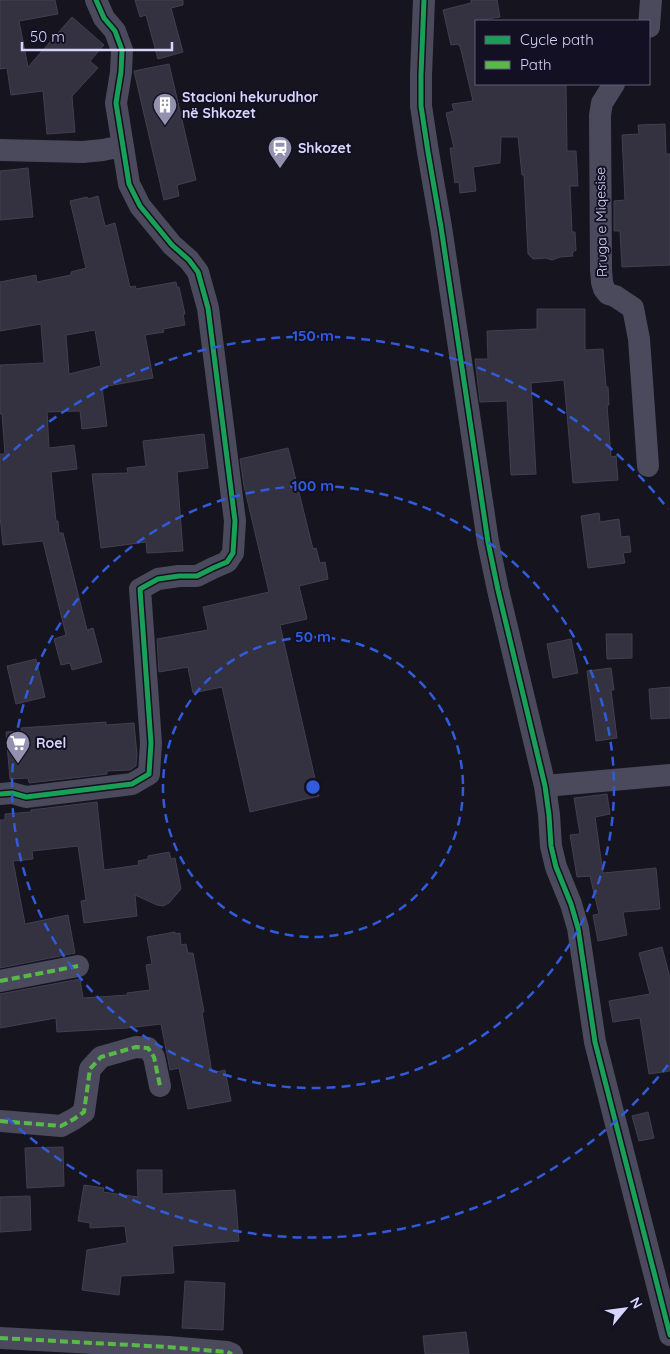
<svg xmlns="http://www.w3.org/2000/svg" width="670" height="1354" font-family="Quicksand,sans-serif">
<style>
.building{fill:#343240;stroke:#423f51;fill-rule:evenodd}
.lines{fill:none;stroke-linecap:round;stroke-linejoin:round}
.street{stroke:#4b4a5d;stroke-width:22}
.quiet{stroke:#58b947;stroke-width:4;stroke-dasharray:8 4;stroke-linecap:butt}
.cycleway-casing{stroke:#121022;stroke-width:8}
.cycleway{stroke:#1a9f57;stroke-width:5}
.ring{fill:none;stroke:#305cdc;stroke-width:2.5;stroke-dasharray:9 6}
.labels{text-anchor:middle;stroke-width:4;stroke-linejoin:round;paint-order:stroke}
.poi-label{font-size:14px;font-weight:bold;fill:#d8d5fb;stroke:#121022;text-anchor:start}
.street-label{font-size:14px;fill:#d8d5fb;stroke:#121022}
.centre{fill:#305cdc;stroke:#121022;stroke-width:2.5}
.ring-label{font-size:15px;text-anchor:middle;font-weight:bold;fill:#305cdc;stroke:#121022;stroke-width:4;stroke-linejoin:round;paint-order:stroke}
</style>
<rect width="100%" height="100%" fill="#16141e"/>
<path class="building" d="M0,0H55L58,14L19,21L28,67L72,17L104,45L90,61L98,68L72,96L75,132L47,134L43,91L11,95L7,68L0,69Z
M135,0H183V5L171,8L183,52L158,59L146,15L140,17Z
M471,0H497L500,17L476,21V84H566L567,151H576L578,186H570L572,232H575L576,250L572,253L573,256L560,257L552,260L546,258L533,259L528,254L524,175H522L518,137H501L500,163L473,167L476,191L460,193L459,182L455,183L450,148H454L446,113L454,111L452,104L473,101L460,46H459V44L451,45L443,10L471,3Z
M169,64L196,180L177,185L179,196L164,200L134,71Z
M665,124L666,154H670V265L622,267L620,231H614V201L625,200L622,135L639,134L638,125Z
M28,168L33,217L0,220V171Z
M98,196L105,226L115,223L130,287L135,286L136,289L176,282L177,287H179L185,314H183L185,325L163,329L164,332L145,335L153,378L102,387L107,426L82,429L80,411L47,412L49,448L74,445L77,469L51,472L56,521H58L59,533H63L87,630L93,628L102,662L72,670L70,663L61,665L54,639L66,635L43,541L3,545L0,516V454H5L2,414H0V365L44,363L41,324L0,331V282L36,275L37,282L71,275V272L86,268L70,201L87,197L88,199ZM95,330L101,366L69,374L66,335Z
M537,309H585V350L603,349L606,387H608L609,405H607L611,457L616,456L618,480L573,483L564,380L531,383L536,474L511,475L507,401L480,402L475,359H488L487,331L537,329Z
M204,434L208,468L177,472L183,551L147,553L146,542L101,548L92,474L128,473L127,468L146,466L143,441Z
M288,448L313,549L316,548L320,563L325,562L328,579L299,586L307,619L280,625L319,796L250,812L222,687L193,693L188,667L159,672L157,639L208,630L203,607L269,592L244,486L240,459Z
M599,513L600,522L619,519L621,537L629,536L631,552L623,553L625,563L588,568L581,516Z
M606,634H632V658L607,659Z
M571,639L578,673L553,678L547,644Z
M36,659L45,697L16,704L7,666Z
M611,668L614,690H611L617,738L596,741L587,671Z
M670,687V718L651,719L649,689Z
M106,722V725L134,723L137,755L136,766L130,770L107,771V774L29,783L28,778L10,779L6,732L22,731L21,728Z
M607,794L610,814L595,817L603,873L656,868L660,909L623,912L627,935L598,941L593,915L599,914L590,876L577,877L570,835L580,834L574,798Z
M97,802L104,870L139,865L138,861L148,859V856L169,852L171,859L175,858L181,889L169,903L163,906L157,905L135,895L137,916L84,923L81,901L86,900L78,846L32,851L33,859L13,861L25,924L68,915L75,953L0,968V820H5V814L31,812V810Z
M175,932V934L180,933L181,945L186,944L188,953H193L204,1012H202L212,1073L225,1070L231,1101L188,1109L179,1068L170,1070L161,1024L127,1028L57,1032L56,1018L0,1028V994L80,979L83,998L128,995L127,993L150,990L146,965L152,964L147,937Z
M662,947L670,978V1071L649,1074L640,1018L613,1022L609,1001L650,994L639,953Z
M648,1112L654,1138L639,1141L632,1116Z
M63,1147L64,1186L27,1188L25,1148Z
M137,1170H162V1194L235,1190L239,1241L172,1246L174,1273L121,1276L119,1295L82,1290L87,1250L127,1243L125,1226L90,1228V1223L78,1221L84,1185L104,1188L103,1192L138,1197Z
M30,1196L31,1230L0,1232V1197Z
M185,1281L225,1283L223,1330L182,1328Z
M466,1332L469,1354H425L423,1336Z"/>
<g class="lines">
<path class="street" d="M424,0L421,75V106L428,152L441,227L488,542L498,590L545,786L549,815L551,846L556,867L571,904L578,928L595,1042L670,1335
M649,27L651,0
M614,84L602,103L600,115L601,270L602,282L604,289L608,294L615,296L633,308L639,339L648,466
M0,150L83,152L103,150L122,146
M545,786L670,775
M0,794L12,793L26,797L132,784L149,774L151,743L140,589L158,579L179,576H197L213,568L227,562L233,553L235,521L208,308L198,272L189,260L172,245L140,206L129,184L116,103L121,72L122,50L115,31L104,18L96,0
M0,981L78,966
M0,1121L61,1126L74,1119L84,1112L90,1069L101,1057L136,1047L148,1048L154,1057L160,1086
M0,1338L168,1347L227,1352L232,1354"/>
<path class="quiet" d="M0,981L78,966
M0,1121L61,1126L74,1119L84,1112L90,1069L101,1057L136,1047L148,1048L154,1057L160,1086
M0,1338L168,1347L227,1352L232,1354"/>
<defs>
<path id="cycleway" d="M424,0L421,75V106L428,152L441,227L488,542L498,590L545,786L549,815L551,846L556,867L571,904L578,928L595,1042L670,1335
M0,794L12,793L26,797L132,784L149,774L151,743L140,589L158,579L179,576H197L213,568L227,562L233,553L235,521L208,308L198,272L189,260L172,245L140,206L129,184L116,103L121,72L122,50L115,31L104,18L96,0"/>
</defs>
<use href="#cycleway" class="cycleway-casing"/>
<use href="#cycleway" class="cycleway"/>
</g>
<g class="ring">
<circle cx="313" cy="787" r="150"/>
<circle cx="313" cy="787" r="301"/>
<path d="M668 1065A451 451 0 0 1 3 1114M3 460A451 451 0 0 1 668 509"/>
</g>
<defs>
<symbol id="building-pin" viewBox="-11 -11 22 30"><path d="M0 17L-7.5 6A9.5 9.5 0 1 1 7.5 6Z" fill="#9491ae" stroke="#121022"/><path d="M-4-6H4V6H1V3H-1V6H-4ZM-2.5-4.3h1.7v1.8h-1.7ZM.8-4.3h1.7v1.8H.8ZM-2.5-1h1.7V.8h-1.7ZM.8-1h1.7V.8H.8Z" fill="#fff"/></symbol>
<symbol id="station-pin" viewBox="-11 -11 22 30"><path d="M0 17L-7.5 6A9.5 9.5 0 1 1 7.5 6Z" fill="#9491ae" stroke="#121022"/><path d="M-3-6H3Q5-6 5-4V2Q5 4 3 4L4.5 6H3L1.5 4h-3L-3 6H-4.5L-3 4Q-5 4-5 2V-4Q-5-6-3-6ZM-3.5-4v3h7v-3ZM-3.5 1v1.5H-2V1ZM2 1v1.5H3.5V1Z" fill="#fff"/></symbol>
<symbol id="supermarket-pin" viewBox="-11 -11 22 30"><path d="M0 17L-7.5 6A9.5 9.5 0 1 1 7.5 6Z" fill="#9491ae" stroke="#121022"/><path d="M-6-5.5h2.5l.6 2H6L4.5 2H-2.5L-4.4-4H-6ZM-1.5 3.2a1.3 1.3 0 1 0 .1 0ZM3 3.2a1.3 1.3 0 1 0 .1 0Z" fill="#fff"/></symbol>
</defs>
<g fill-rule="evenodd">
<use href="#building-pin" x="151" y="91" width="28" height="38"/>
<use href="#station-pin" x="266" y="134" width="28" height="38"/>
<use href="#supermarket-pin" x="4" y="729" width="28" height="38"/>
</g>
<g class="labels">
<g class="poi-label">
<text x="182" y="102">Stacioni hekurudhor<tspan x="182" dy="16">në Shkozet</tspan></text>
<text x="298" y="153">Shkozet</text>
<text x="36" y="748">Roel</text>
</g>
<g class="street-label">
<text transform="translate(601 222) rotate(-91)" y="5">Rruga e Miqesise</text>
</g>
</g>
<circle cx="313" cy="787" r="8" class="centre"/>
<g class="ring-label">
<text x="313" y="341">150 m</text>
<text x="313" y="491">100 m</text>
<text x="313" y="642">50 m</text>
</g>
<rect x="475" y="20" width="175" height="65" fill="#121022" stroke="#615f79"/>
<rect x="485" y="36" width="25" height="8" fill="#1a9f57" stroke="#615f79"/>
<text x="520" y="45" font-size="15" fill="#d8d5fb">Cycle path</text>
<rect x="485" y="61" width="25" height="8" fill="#58b947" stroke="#615f79"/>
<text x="520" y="70" font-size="15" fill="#d8d5fb">Path</text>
<g transform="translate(625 1309) rotate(61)" stroke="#121022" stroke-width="4" paint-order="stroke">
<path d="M0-4L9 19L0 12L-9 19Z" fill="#d8d5fb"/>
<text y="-8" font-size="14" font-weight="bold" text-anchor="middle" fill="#d8d5fb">N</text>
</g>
<path d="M22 42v8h150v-8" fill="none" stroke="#d8d5fb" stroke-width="2.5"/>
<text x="30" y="42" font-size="15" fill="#d8d5fb" stroke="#121022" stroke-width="4" paint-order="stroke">50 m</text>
</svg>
